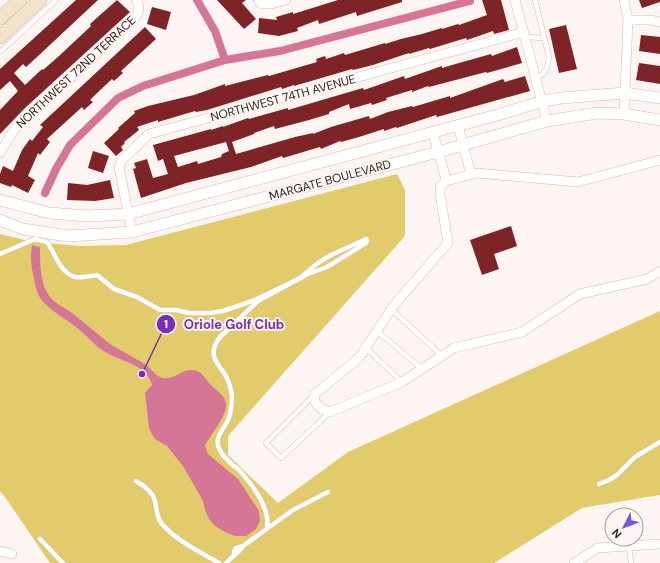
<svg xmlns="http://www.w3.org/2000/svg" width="660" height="563" font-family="'DM Sans',sans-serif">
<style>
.green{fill:#e2cb6a}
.water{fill:#d57696}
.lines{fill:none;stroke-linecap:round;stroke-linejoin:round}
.canal{stroke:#d57696;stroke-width:8}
.building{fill:#7e2426;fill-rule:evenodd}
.service-casing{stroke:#d9b8a7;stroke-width:5.5}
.minor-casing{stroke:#d9b8a7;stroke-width:10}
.tertiary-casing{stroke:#d9b8a7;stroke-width:12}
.secondary-casing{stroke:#d9b8a7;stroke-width:14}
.service{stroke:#fff;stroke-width:4.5}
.minor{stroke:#fff;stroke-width:9}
.tertiary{stroke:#fff;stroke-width:11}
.secondary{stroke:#f4e3cc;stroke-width:13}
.labels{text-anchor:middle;stroke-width:4;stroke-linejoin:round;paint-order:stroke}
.street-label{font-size:12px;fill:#2c1f19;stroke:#fcf5f2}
.leader{fill:none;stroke:#7b2cbf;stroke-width:1.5}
.callout-dot{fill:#7b2cbf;stroke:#fcf5f2;stroke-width:1.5}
.mark-label{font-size:12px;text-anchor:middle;font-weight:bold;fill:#fff}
.callout-label{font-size:13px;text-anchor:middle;font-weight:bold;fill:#7b2cbf;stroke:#fcf5f2;stroke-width:4;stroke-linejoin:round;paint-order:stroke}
</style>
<rect width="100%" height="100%" fill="#fcf5f2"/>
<path class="green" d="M397,174L405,190V236L228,436V455L278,503L348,452L660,311V495L582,508L494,563H50L5,497L0,491V234L33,242L80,246L126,245Z"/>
<path class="water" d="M32,245L40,247C40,263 40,284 50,297C56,304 65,308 72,313C85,323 97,334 110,344C122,352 135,357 147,366C153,370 155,376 163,378C174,380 182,369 192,370C202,370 205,379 210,384C215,390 224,394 226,403C228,415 210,435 205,446L208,454L238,479L259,511L260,521L256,529L246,536H235L225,532L215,526L209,519L205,510L203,501L183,466L167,446L155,439L152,434L149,428L145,393L152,385C147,365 123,362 107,353C96,347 90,339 81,331C69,320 47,310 39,296C36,290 35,284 34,278C31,266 30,257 32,245Z"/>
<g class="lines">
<path class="canal" d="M197,0L215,31L225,60
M45,193L56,169L70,145L118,98L143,86L225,60L280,51L470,1"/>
</g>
<path class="building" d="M76,0H98L37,57L26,67L23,64L14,73L25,85L42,69L43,70L59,56L91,26L90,24L117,0L130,12L25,108L0,134V110L18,91L10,81L0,90V69Z
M217,0H246L242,3L256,19L244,29Z
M338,0H402V2L357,16L356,12L319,24L318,20L297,28L298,31L279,36L258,33L259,18L277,20L276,17L293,12V14Z
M482,0H501L509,30L494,34L493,31L467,40L466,38L430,49L429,48L409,54V53L373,65L353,70L352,69L294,86V85L282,89L281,87L207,110L196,112L195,111L158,122V120L137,127L139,130L124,142L125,143L121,147L123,150L116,156L104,143L119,129L118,128L135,113L134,111L148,106L194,95L225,84V86L268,75L269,76L317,62L316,59L325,56L326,59L344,53L345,55L385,43V44L401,39L422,34L442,28V29L458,24L459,25L487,15Z
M639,0H660V2L642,8Z
M152,7L171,12L166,30L147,24Z
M566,25L577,69L559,73L549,29Z
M145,27L156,39L121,71L123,73L114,81L112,79L95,95L90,100L93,102L84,110L82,107L47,139L50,142L40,155L38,153L28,176L35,180L28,193L12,185L11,187L0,183V174L3,166L13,171L22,150L30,139L32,141L43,127L40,125Z
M641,35L660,37V54L639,51Z
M517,47L522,63L487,73L486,72L429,87L428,86L412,92V90L386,98L387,100L372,105L371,103L350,109L349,104L329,112V114L309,120L275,129L274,126L254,133V134L232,142L236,154L295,137L313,133V134L331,127L369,116L370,119L388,112L412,106L413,107L450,96V98L503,79L505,82L525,76L530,91L437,117L436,115L397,128L396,127L384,131V129L359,137L341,142L340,141L321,149L320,147L283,158L282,156L251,167L186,183L141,198L133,169L136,168L134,163L147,159L153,178L168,174L163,159L158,161L153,145L211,129V130L223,126V127L248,118L249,119L288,108V110L363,88L364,90L404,76L405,79L442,66V68L459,63L491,54L492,56ZM226,142L229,151L222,154L221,157L198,164L197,161L178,167L174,156Z
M639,63L660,66V84L636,80Z
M93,151L109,156L103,173L88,168Z
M110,180L114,198L95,201L67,200L68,183L87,185Z
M511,226L517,246L494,254L499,269L482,275L470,240Z"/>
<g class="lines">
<defs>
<path id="service" d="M535,0L549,57L547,68L543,74L537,78
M525,37L544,38
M0,52L56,0
M0,254L35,239L47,242C55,253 60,273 75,277C82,278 91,276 97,275L114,289L137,297L160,310H176L189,313H210L223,311L255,300L300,278L318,263L331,255L366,239L367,241L366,243L327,267L308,274L258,301L219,338C209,354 214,359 224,373C228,379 231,388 232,396C232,403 231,413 228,420C223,430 213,439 220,450C224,459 232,464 239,470C250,482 264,500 267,517C268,520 267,525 267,529
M391,309L442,356
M377,331L422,369
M366,348L402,382
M314,395L266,443L281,458L330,412
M136,481C143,485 153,492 155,501C157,509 156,517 162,524C177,541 200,552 219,563
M599,484L609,480L617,475L635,457L660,442
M40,539L63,563
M629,547L631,563
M234,556V551L236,548L243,546
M226,563L239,551L243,546L293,510L328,492"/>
<path id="minor" d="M258,0L262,4H271L286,0
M515,0L547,121
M624,0L628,20L624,114
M628,20H650L660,22
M458,126L471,174
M433,133L444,172L446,181
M0,153L14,130L135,18C139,12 141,6 136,0
M660,160L578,182L477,173L446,181L440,187V194L448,243L394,305L359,358L315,394V402L321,409L330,412L402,382L454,348L522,332L580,294L647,279L660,271
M132,232L119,167L122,160L149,134L524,32
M0,551L12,554
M574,563L598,548L660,544"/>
<path id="tertiary" d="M0,200L49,213L88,216L128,214L501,114L543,101L561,98L625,93L660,98
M0,220L23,229L68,236L132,232L438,152L547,121L597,113L624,114L660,120"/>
<path id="secondary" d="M0,18L20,0
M0,37L40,0"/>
</defs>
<use href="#service" class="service-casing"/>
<use href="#minor" class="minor-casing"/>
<use href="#tertiary" class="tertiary-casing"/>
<use href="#secondary" class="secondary-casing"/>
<use href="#service" class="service"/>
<use href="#minor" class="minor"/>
<use href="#tertiary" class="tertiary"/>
<use href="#secondary" class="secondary"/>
</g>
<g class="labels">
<g class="street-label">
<text transform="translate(76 72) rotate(-43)" y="4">NORTHWEST 72ND TERRACE</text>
<text transform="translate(283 98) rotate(-15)" y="4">NORTHWEST 74TH AVENUE</text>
<text transform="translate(330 180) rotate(-15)" y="4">MARGATE BOULEVARD</text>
</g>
</g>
<path class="leader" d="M142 374L166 324"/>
<g class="callout-dot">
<circle cx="142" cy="374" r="4"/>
<circle cx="166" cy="324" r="10"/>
</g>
<g class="mark-label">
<text x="166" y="328">1</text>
</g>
<g class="callout-label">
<text x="234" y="329">Oriole Golf Club</text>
</g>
<g transform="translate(624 527) rotate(228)"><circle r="19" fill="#fcf5f2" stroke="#a99f9b"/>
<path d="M0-3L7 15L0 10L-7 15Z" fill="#6d5bd5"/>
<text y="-6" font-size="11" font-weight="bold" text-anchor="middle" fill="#2c1f19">N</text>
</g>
</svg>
